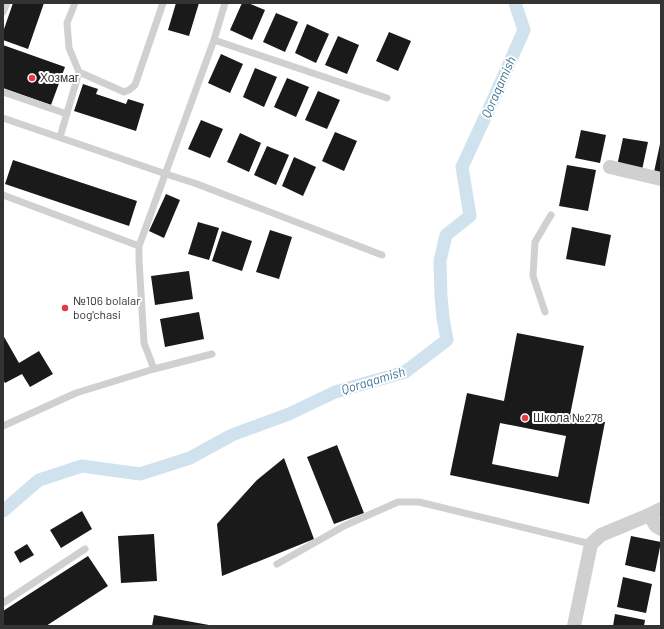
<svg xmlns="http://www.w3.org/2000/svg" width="664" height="629" font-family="Barlow,sans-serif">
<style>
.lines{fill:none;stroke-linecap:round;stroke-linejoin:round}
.canal{stroke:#cfe2ee;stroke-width:13}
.building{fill:#1a1a1a;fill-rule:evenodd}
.lane{stroke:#d0d0d0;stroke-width:7}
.street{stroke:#d0d0d0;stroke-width:14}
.poi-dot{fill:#e63946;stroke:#fff;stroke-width:1.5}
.labels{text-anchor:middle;stroke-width:4;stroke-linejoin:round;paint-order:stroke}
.poi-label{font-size:12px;fill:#333;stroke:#fff;text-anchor:start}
.water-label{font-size:13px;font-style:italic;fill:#3f7597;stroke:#fff}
</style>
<rect width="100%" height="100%" fill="#fff"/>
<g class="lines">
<path class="canal" d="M3,511L39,480L82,466L140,474L190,458L232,435L289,414L335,392L405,372L447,340L443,318L441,296L440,261L446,235L470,216L462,167L493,100L524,30L515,3"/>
</g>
<path class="building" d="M13,3H44L28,49L3,40V32Z
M176,3H199L189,36L168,30Z
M242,3H248L265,10L252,40L230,30Z
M276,13L298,22L285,52L263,42Z
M307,24L329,34L316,63L295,53Z
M389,32L411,41L398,71L376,61Z
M338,36L359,45L347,74L325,65Z
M3,45L65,67L51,105L3,88Z
M221,54L243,64L230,93L208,83Z
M255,68L277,77L264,107L243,97Z
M287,78L309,87L296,117L274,107Z
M83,84L98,89L96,94L126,104L128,99L144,104L136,131L74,111Z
M318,91L340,100L327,129L305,120Z
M201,120L223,129L210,158L188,149Z
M581,130L606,135L600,163L575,158Z
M335,132L357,141L344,171L322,161Z
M240,133L261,143L249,172L227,162Z
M623,138L648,142L642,170L617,166Z
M660,144L661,145V174L654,172Z
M267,146L289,155L276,185L254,175Z
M294,157L316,167L303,196L282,186Z
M13,160L137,201L129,226L5,184Z
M567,165L596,170L588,211L559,206Z
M166,194L180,200L164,238L149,231Z
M198,222L219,228L209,260L188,254Z
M572,227L611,235L605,266L566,259Z
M270,230L292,237L279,279L256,272Z
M222,231L252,241L242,271L212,261Z
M189,271L193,299L155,305L151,276Z
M199,312L204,339L165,347L160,319Z
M517,333L584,346L570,415L605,422L589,504L450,475L467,393L504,401ZM500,423L566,436L558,477L492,464Z
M3,335L19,363L39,351L53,374L30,387L22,374L5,383L3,380Z
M337,445L364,513L334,524L307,457Z
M284,458L314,539L222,576L217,524L257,480Z
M82,511L92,529L61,548L50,530Z
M154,534L157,581L121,583L118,536Z
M631,536L661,542L655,572L625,565Z
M27,544L34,555L20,563L14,552Z
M88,556L108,586L46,626H3V611Z
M623,577L652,584L646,613L617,607Z
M615,614L645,620L644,626H613Z
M154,615L209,625V626H152Z"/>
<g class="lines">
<path class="lane" d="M3,12L7,3
M214,40L387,98
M79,72L124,92L129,90L135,85L163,3
M3,92L67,114
M3,118L166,174L197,184L382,255
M60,137L79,72L69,48L67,23L75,3
M3,195L139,246
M545,312L533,276L535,242L551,215
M154,369L144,343L139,260V246L214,40L225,3
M3,426L76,393L154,369L212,354
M277,564L346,525L398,502H419L591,544
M3,603L85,549"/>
<path class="street" d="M610,167L661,179
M649,515L656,526L661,529
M574,626L591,544L601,535L649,515L661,509"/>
</g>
<g class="poi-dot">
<circle cx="32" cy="78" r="4"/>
<circle cx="65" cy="308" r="4"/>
<circle cx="525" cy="418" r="4"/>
</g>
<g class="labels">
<g class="poi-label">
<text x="40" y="82">Хозмаг</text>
<text x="73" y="305">№106 bolalar<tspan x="73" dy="14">bog'chasi</tspan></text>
<text x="533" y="422">Школа №278</text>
</g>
<g class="water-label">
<text transform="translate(498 87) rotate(-66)" y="5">Qoraqamish</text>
<text transform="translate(373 380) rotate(-17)" y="5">Qoraqamish</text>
</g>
</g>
<rect width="664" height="629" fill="none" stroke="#333333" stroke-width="8"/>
</svg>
